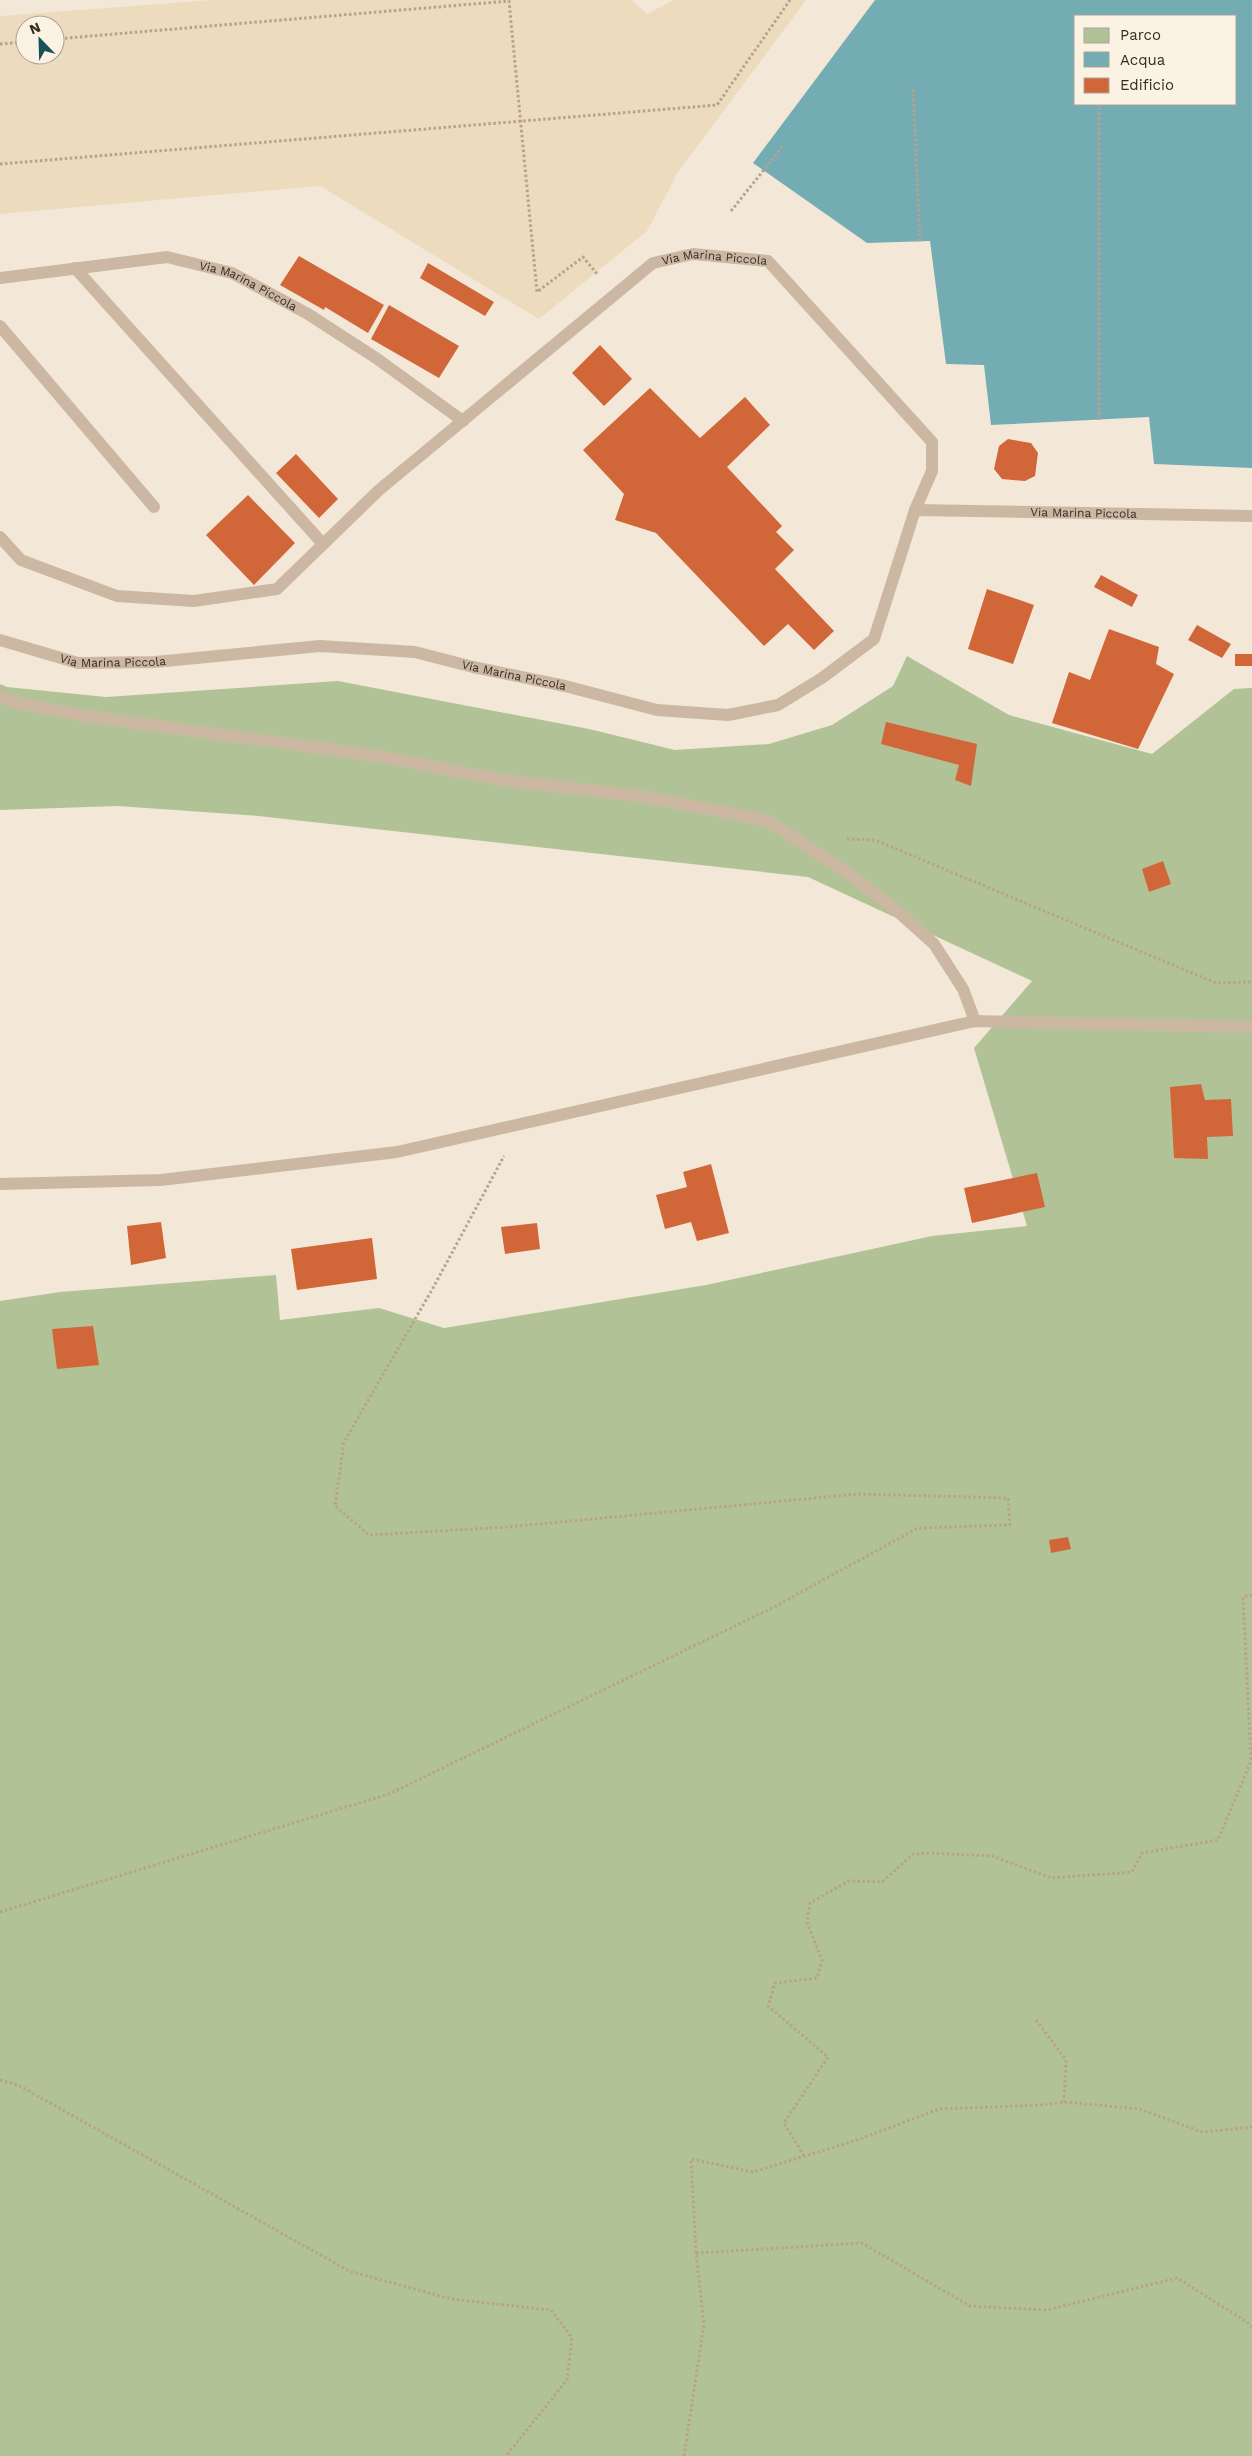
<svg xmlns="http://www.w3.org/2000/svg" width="1252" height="2456" font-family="'Work Sans',sans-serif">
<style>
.green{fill:#b1c396}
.plaza{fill:#eddbbd;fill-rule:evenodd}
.water{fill:#74acb3;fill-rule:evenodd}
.building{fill:#d16738}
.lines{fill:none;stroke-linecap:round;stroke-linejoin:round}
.path{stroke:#b8a28c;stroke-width:3;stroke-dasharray:2.5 2.5;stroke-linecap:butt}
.service{stroke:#ccb8a2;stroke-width:12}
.labels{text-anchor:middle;stroke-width:5;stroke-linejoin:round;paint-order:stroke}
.street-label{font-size:12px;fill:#362c25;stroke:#fbf2e4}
</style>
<rect width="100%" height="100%" fill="#f3e8d7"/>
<path class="green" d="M907,656L1009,715L1152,754L1234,689L1252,688V2456H0V1301L60,1292L276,1275L280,1320L379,1308L444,1328L706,1285L932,1236L1027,1226L974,1048L1032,981L808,877L258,816L118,806L0,810V684L7,687L106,697L338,681L589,729L675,750L769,744L832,725L893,686Z"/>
<path class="plaza" d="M212,0H632L647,14L674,0H806L678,172L647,231L539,319L320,186L0,214V16ZM25,25H55V55H25Z"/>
<path class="water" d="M875,0H1252V468L1154,464L1149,417L991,425L984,365L946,364L930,241L867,243L753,163ZM1076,16H1236V104H1076Z"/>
<path class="building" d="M299,256L384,305L368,333L325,307L324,310L280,285Z
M428,263L494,302L485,316L420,278Z
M389,305L459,346L439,378L371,339Z
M600,345L632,379L604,406L572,373Z
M650,388L700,438L745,397L770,425L727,467L782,526L776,532L794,550L775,569L834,631L814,650L788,624L764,646L656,533L615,520L624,494L583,450Z
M1008,439L1031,443L1038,453L1035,476L1025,481L1002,479L994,469L999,446Z
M296,454L338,499L319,518L276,473Z
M248,495L295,543L254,585L206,535Z
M1101,575L1138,595L1132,607L1094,587Z
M987,589L1034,605L1013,664L968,649Z
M1197,625L1231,644L1222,658L1188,640Z
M1109,629L1159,647L1156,664L1174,674L1138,749L1052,723L1069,672L1090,680Z
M1235,654H1252V666H1235Z
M886,722L977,744L971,786L955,780L959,765L881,744Z
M1163,861L1171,884L1149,892L1142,869Z
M1201,1084L1205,1100L1231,1099L1233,1136L1207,1137L1208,1159L1174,1158L1170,1087Z
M711,1164L729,1233L697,1241L691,1222L665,1229L656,1195L687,1187L683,1172Z
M1037,1173L1045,1207L972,1223L964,1188Z
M161,1222L166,1258L131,1265L127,1226Z
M537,1223L540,1249L505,1254L501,1227Z
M372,1238L377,1279L297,1290L291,1249Z
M93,1326L99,1365L57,1369L52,1329Z
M1068,1537L1071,1549L1051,1553L1049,1540Z"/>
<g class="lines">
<path class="path" d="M55,39L509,1L537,292L583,257L598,275
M0,44L25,42
M913,89L920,242
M0,164L717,105L790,0
M731,211L783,146
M1099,420V104
M847,839L875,840L1216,983L1252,982
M0,1912L389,1794L774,1607L918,1528L1010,1525L1008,1498L858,1494L507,1527L369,1535L335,1506L344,1442L433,1288L504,1156
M1036,2020L1066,2060L1064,2102
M0,2080L18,2085L349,2271L451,2299L551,2310L572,2338L567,2380L506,2456
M804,2156L784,2123L828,2057L768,2006L775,1983L817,1978L822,1960L807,1922L810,1903L849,1881L882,1882L913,1854L930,1853L992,1856L1051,1878L1132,1872L1142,1853L1218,1840L1251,1761L1243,1597L1252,1595
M696,2253L691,2159L753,2172L857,2140L939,2109L1042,2105L1064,2102L1140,2109L1202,2132L1252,2127
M684,2456L704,2325L696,2253L862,2243L970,2306L1047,2310L1177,2278L1247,2322L1252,2327"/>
<g class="service">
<path d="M75,268L323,544"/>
<path id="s1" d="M0,278L167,257L232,273L308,314L376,358L463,421"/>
<path d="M0,326L154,507"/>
<path id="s2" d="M0,537L21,560L117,596L194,601L277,589L379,490L653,263L693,254L768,261L932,442V471L915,510"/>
<path id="s3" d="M0,640L78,663L155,662L320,646L415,652L473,667L565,686L657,710L728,715L778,705L822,678L874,639L915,510L1252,516"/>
<path d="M0,697L14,702L92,717L371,755L509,781L640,796L768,821L842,869L896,910L934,944L963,989L975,1021"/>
<path d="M0,1184L161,1180L397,1152L975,1021L1252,1027"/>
</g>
</g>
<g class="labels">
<g class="street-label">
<text dy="4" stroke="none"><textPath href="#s2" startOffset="855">Via Marina Piccola</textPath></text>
<text dy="4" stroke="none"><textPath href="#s1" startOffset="255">Via Marina Piccola</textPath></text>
<text dy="4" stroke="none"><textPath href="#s3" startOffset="1211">Via Marina Piccola</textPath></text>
<text dy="4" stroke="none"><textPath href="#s3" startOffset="116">Via Marina Piccola</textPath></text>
<text dy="4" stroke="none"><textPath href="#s3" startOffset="521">Via Marina Piccola</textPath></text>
</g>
</g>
<rect x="1074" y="15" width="162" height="90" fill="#fbf2e4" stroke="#aca398"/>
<rect x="1084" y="28" width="25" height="15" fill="#b1c396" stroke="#aca398"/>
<text x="1120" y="40" font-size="15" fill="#362c25">Parco</text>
<rect x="1084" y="52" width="25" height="15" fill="#74acb3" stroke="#aca398"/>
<text x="1120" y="65" font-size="15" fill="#362c25">Acqua</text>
<rect x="1084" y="78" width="25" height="15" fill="#d16738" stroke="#aca398"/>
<text x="1120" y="90" font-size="15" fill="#362c25">Edificio</text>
<g transform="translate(40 40) rotate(337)"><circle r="24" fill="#fbf2e4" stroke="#aca398"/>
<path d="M0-4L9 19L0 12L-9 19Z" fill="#17525b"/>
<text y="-8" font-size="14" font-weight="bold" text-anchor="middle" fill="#362c25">N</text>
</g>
</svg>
